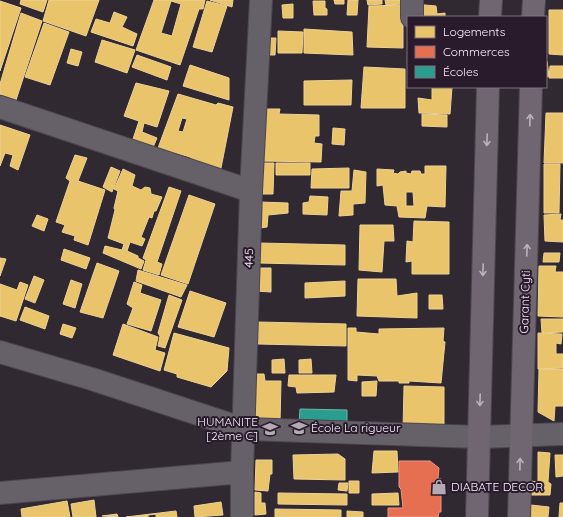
<svg xmlns="http://www.w3.org/2000/svg" width="563" height="517" font-family="Quicksand,sans-serif">
<style>
.homes{fill:#e9c46a;stroke:#eed196;fill-rule:evenodd}
.shops{fill:#e76f51;stroke:#ed9684}
.schools{fill:#2a9d8f;stroke:#68b6b0}
.lines{fill:none;stroke-linecap:round;stroke-linejoin:round}
.minor-casing{stroke:#4d464f;stroke-width:24}
.major-casing{stroke:#4d464f;stroke-width:24}
.minor{stroke:#666068;stroke-width:22}
.major{stroke:#706672;stroke-width:22}
.oneway{stroke:#bcb2be}
.labels{text-anchor:middle;stroke-width:4;stroke-linejoin:round;paint-order:stroke}
.street-label{font-size:12px;fill:#faf0fc;stroke:#291b2c}
.poi-label{font-size:12px;fill:#faf0fc;stroke:#291b2c;text-anchor:start}
</style>
<rect width="100%" height="100%" fill="#302932"/>
<path class="homes" d="M21,0H47L43,12L20,4Z
M49,0H99L86,36L43,21Z
M154,0H205L203,9H199L180,65L136,50ZM171,1L181,4L172,36L161,33Z
M210,0H233L232,7Z
M334,0H344V4H335Z
M348,0H358L357,15H347Z
M367,0H382V4L368,5Z
M385,0H401L402,4L386,5Z
M0,1L21,8L0,71Z
M207,1L227,6L212,52L193,47Z
M313,1H325V8L327,9V15H314Z
M293,4V18H283L282,5Z
M414,4L436,6L437,14L445,13V17H414Z
M403,5V48L367,47L369,6Z
M549,10H563V55L549,54Z
M114,12L127,17L122,27L137,34L133,46L91,32L96,19L110,23Z
M21,13L42,21L16,100L0,94V84Z
M44,23L69,32L50,85L25,77Z
M304,29L352,32L353,55L304,53Z
M278,31L303,32L302,53H278Z
M263,38H276L275,55H263Z
M102,40L135,50L127,73L95,62Z
M71,49L82,52L78,66L67,63Z
M137,55L171,67L167,80L132,67Z
M546,61H547L549,76L546,77Z
M190,65L229,78V100L183,86Z
M550,66H563V78H549Z
M364,67L405,69V108H361Z
M352,80L351,105H304V81Z
M136,83L169,91L157,127L144,123L142,132L157,138L151,152L131,145L139,121L124,116Z
M432,87H452L450,114L419,113L418,98L432,100Z
M178,94L216,105L218,103L233,107L220,173L192,164L190,157L158,148ZM182,118L187,119L183,132L178,131Z
M262,109H280L279,114L319,115V136H315L314,143L322,144L321,162L260,161Z
M546,113H563V163H544Z
M422,114L447,115V127L422,126Z
M0,125L30,135L18,170L10,166L13,155L5,153L0,166Z
M333,128L345,129L344,145L332,144Z
M75,155L87,158L78,181L105,190L88,245L74,240L75,236L62,232L65,225L56,222L70,181L66,178Z
M262,163H274L273,194H261Z
M276,163H310V175H276Z
M544,164H560L559,213H544Z
M425,166H446L445,207L427,206L425,218L399,217L397,206L385,205L383,185L377,186V169L394,170L393,173L398,174L400,172L406,171V173L411,174L412,171H420L421,174H425ZM406,192H413L414,206H406Z
M111,167L120,171L112,192L103,187Z
M349,168V188H311L312,169Z
M123,169L135,175L132,186L141,190L145,187L150,188L151,194L162,197L156,211H154L152,218L149,217L141,237L145,239L142,246L130,242L127,251L138,256V258L144,261L141,269L103,253L105,246L122,250L124,244L108,238L115,210L114,208L118,191L114,189Z
M354,170L366,172L365,203L353,204V215L339,216L341,191H352Z
M169,187L181,191L157,262L162,264L159,275L143,270L146,260L143,258Z
M189,195L215,204L188,284L161,275Z
M310,196L328,197L327,215L303,214V203L309,202Z
M260,202L288,203V213L268,215L267,227L259,228Z
M561,214L560,220H563V242L545,241L544,215Z
M37,215L48,219L44,231L32,226Z
M414,221L449,222V274H412V261L406,262L407,241L413,242Z
M360,225H393L394,241H384L382,272L359,270Z
M259,243L345,245V265L259,263Z
M64,249L90,258L86,269L61,260Z
M544,253H560L559,262H543Z
M0,258L6,259L0,276Z
M97,263L119,271L103,318L80,312Z
M539,266H556L555,272H563V317L538,316Z
M256,268H271V292L256,291Z
M138,270L187,285L181,297L136,281Z
M34,276L44,280L35,303L25,299Z
M358,279H396L397,296L417,293V318L357,316Z
M71,280L82,284L75,308L63,304Z
M345,281V296L305,298V283Z
M20,282L28,285L16,321L0,316V284L17,290Z
M134,282L142,285L140,293L161,300L151,331L127,324L133,308L127,304Z
M190,291L226,303L214,337L178,327Z
M169,295L182,300L165,348L158,346L160,336L158,333Z
M429,295H442L443,309H429Z
M25,307L49,316L45,329L20,320Z
M541,319H563V332L542,333Z
M258,322L346,324V346L258,344Z
M63,324L76,328L72,338L60,334Z
M123,324L158,337L155,350L165,353L160,371L113,355Z
M348,328H356V332L379,334V329L444,328L443,341L445,342L441,383L409,381V383H399V381H379L377,376L357,375V381L348,380Z
M174,333L229,348L227,371L211,387L177,377V374L164,370Z
M538,333L562,334L561,344L556,343V354H563V368L538,369Z
M284,359L285,373H272V360Z
M311,359L312,373H299V360Z
M539,369H563V406H555L554,421L538,412Z
M252,374H264L265,381H281L280,423L253,419Z
M289,375H336L334,392L297,393L296,387L288,386Z
M377,381L376,396H362V382Z
M404,386L444,387V431L403,430Z
M374,451H397L398,472L372,473Z
M538,452L550,453L548,482L551,484L550,495H530L531,481L538,482Z
M338,454L345,459V480L294,479L293,455Z
M555,455H563V476L556,477Z
M256,460H272V474H270L268,491L255,490Z
M349,481H359V493H349Z
M339,483H348L347,491L338,490Z
M255,492L261,493V503H265L266,514L255,515Z
M278,493L347,494V505L278,504Z
M398,493L399,505H372V494Z
M94,500L96,517H73L71,504Z
M67,501L70,517H22L21,509Z
M221,502L223,515L195,517L194,506Z
M560,503H563V517H559Z
M531,505L549,507L548,517H530Z
M275,509L341,510V517H275Z
M176,511L177,517H156V514L148,515V517H126Z
M347,511L363,512V517H347Z
M117,514L118,517L102,516Z"/>
<path class="shops" d="M399,461H430L439,468L438,478L441,479V512H439L438,517H388V508H403L401,489L399,487Z"/>
<path class="schools" d="M300,409L347,410V424L299,423Z"/>
<g class="lines">
<defs>
<path id="minor" d="M412,17V0
M0,107L251,191
M0,352L92,379L244,429L479,437L563,434
M0,493L242,472
M242,517V472L251,191L261,0"/>
<path id="major" d="M490,17L491,0
M533,17L534,0
M477,517L488,87
M519,517L531,87"/>
</defs>
<use href="#minor" class="minor-casing"/>
<use href="#major" class="major-casing"/>
<use href="#minor" class="minor"/>
<use href="#major" class="major"/>
</g>
<defs><path id="oneway-shaft" d="M-6 0H5M1.5-3L5.5 0L1.5 3" fill="none" stroke-width="1.6" stroke-linecap="round" stroke-linejoin="round"/></defs>
<g class="oneway">
<use href="#oneway-shaft" transform="translate(530 120) rotate(-88)"/>
<use href="#oneway-shaft" transform="translate(487 140) rotate(92)"/>
<use href="#oneway-shaft" transform="translate(527 250) rotate(-88)"/>
<use href="#oneway-shaft" transform="translate(483 270) rotate(92)"/>
<use href="#oneway-shaft" transform="translate(480 400) rotate(92)"/>
<use href="#oneway-shaft" transform="translate(520 464) rotate(-89)"/>
</g>
<defs>
<symbol id="school-bare" viewBox="-9 -9 18 18"><path d="M0-5L7-2L0 1L-7-2ZM-4 1L0 2.5L4 1V4Q0 6-4 4Z" fill="#b3aab5" stroke="#291b2c" stroke-width="2.5" paint-order="stroke"/></symbol>
<symbol id="shop-bare" viewBox="-9 -9 18 18"><path d="M-5-2.5h2.3a2.7 3.5 0 0 1 5.4 0H5L5.5 6h-11ZM-1.5-2.5h3a1.5 2.3 0 0 0-3 0Z" fill="#b3aab5" stroke="#291b2c" stroke-width="2.5" paint-order="stroke"/></symbol>
</defs>
<g fill-rule="evenodd">
<use href="#school-bare" x="288" y="417" width="22" height="22"/>
<use href="#school-bare" x="259" y="418" width="22" height="22"/>
<use href="#shop-bare" x="428" y="476" width="22" height="22"/>
</g>
<g class="labels">
<g class="street-label">
<text transform="translate(249 258) rotate(-88)" y="4">445</text>
<text transform="translate(525 302) rotate(-88)" y="4">Garant Cyti</text>
</g>
<g class="poi-label">
<text x="258" y="426" text-anchor="end">HUMANITE<tspan x="258" dy="14">[2ème C]</tspan></text>
<text x="311" y="432">École La rigueur</text>
<text x="451" y="491">DIABATE DECOR</text>
</g>
</g>
<rect x="407" y="16" width="140" height="72" fill="#291b2c" stroke="#7d707f"/>
<rect x="415" y="26" width="20" height="12" fill="#e9c46a" stroke="#7d707f"/>
<text x="443" y="36" font-size="12" fill="#faf0fc">Logements</text>
<rect x="415" y="46" width="20" height="12" fill="#e76f51" stroke="#7d707f"/>
<text x="443" y="56" font-size="12" fill="#faf0fc">Commerces</text>
<rect x="415" y="66" width="20" height="12" fill="#2a9d8f" stroke="#7d707f"/>
<text x="443" y="76" font-size="12" fill="#faf0fc">Écoles</text>
</svg>
